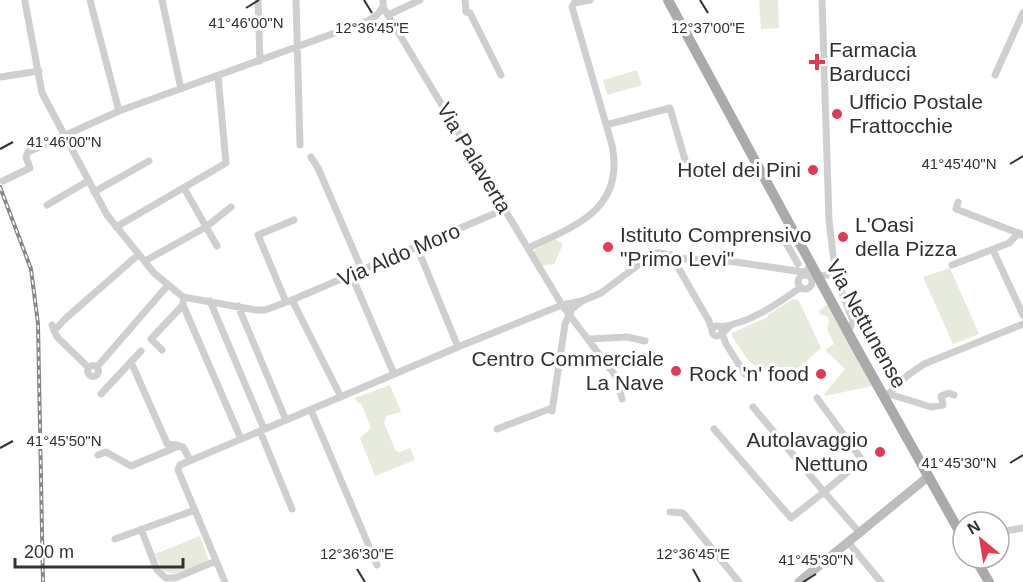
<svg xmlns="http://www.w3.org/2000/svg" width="1023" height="582" font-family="Arial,sans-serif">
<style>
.green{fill:#e6ebde}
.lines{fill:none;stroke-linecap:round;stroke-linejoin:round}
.street{stroke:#cfcfcf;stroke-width:7}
.secondary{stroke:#bcbcbc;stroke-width:9}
.primary{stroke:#aaa;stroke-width:10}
.rail-casing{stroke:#878787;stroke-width:4}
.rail{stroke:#fff;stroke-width:1.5;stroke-dasharray:4.5;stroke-linecap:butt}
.ticks{fill:none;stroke:#323232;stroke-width:2}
.poi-dot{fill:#e43955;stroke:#fff;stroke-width:2}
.labels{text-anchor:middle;stroke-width:6;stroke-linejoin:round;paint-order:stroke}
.poi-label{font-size:21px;fill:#323232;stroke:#fff;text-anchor:start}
.street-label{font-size:21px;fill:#323232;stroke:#fff}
.ticks-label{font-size:15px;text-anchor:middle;fill:#323232;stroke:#fff;stroke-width:6;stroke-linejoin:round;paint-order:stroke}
</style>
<rect width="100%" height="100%" fill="#fff"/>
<path class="green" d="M759,0H778L779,28L761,29Z
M637,70L642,85L607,95L603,80Z
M555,239L563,244L554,264L542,266L534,253L535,249Z
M950,268L979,334L953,344L923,277Z
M793,299L799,301L821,348L795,371L791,367C749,368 755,371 732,336V333L768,317V315Z
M827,304L872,386L825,396L824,394L845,369L825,350L834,344L827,329L829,323L828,317L820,314L819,311Z
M390,385L401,412L386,416L384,423L396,451L400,452L410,448L415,460L375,476L360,438L371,428L361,403L358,404L355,398Z
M200,536L209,561L174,574L163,571L155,554Z"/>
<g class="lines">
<path class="street" d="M90,0L119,111
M162,0L181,89
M258,0L260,61
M296,0L300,145
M383,0V7L562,305L617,378L622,399
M465,0L466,12L470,13L501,75
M822,0L829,220L833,254L838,282L853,321L848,333
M25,2L42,93L107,215L154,273L183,297L256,310H265L292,300L505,209
M388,15L420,0
M995,75L1023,13
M0,77L39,71
M606,125L670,108L685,160
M311,157L318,168L362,270
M3,181L30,168L26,157L28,152L119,111L368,21L377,15L383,7
M184,188L217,246
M94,192L149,161
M958,202L956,209L1023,235
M47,205L88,181
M790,226L781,233L782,236L798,264
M116,227L226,163L218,76
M417,247L458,347
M528,248C575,226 625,210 612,145L572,7L574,3L590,0
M993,250L1023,315
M671,255L709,321L712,330
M145,261L206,227L231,207
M952,265L1009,243L1019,233
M351,274L394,374
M798 282a7 7 0 1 1 14 0a7 7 0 1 1-14 0Z
M817,276L836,274
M292,300L341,397
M210,301L264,429
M286,302L258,235L294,220
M183,305L241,439
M238,306L286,420
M52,325L57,337L88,367
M730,326L722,333L726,344L745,374
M712 331a5 5 0 1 1 10 0a5 5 0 1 1-10 0Z
M720,327C750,323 776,305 801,287
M54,331L65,319L139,254
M590,339L627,337L645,341
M162,350L151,339L183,305V302
M131,362L166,441L167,444L177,445
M87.5 371a5.5 5.5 0 1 1 11 0a5.5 5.5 0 1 1-11 0Z
M97,367L168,285
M101,394L141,351
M889,394L931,407L943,405L941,396L949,393L954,395
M884,398L908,375L924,364L1023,324
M753,407L824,492L862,460L817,398
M311,410L377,565
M552,411L565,324L572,309L582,301L601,293L654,253H659L687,259L736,262L803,272L808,270L810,263
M497,429L552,408
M714,429L791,518L824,492L859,532
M260,431L292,509
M98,455L106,452L131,466L179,446L183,447L190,460
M670,512L683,513L739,582
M141,529L157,570L166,578H175L216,561
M999,532L1023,528
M115,539L195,510
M848,542L881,582
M225,582L178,470L180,465L458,347L562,305L582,301"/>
<path class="secondary" d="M799,582L929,476"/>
<path class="primary" d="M668,0L856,347L963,538
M975,558L989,582"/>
<defs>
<path id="rail" d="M0,187L31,269L38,324L43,582"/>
</defs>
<use href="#rail" class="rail-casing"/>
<use href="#rail" class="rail"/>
</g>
<path class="ticks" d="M364,0L372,13M700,0L708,13M246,8L259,0M0,149L13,142M1010,164L1023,156M0,448L13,441M1010,463L1023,455M357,569L365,582M693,569L700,582M803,582L816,574"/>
<g class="poi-dot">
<path d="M814 53h6v6h6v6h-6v6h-6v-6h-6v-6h6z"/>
<circle cx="837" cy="114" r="6"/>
<circle cx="813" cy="170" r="6"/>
<circle cx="843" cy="237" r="6"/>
<circle cx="608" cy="247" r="6"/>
<circle cx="676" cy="371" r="6"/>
<circle cx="821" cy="374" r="6"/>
<circle cx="880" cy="452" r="6"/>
</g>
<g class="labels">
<g class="poi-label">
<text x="829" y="57">Farmacia<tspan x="829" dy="24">Barducci</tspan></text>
<text x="849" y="109">Ufficio Postale<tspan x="849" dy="24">Frattocchie</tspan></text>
<text x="801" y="177" text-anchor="end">Hotel dei Pini</text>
<text x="855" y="232">L'Oasi<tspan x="855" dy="24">della Pizza</tspan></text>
<text x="620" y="242">Istituto Comprensivo<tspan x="620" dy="24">"Primo Levi"</tspan></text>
<text x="664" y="366" text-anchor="end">Centro Commerciale<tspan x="664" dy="24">La Nave</tspan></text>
<text x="809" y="381" text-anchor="end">Rock 'n' food</text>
<text x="868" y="447" text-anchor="end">Autolavaggio<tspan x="868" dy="24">Nettuno</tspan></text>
</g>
<g class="street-label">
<text transform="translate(474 158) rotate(59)" y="7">Via Palaverta</text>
<text transform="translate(399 255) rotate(-23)" y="7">Via Aldo Moro</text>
<text transform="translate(866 324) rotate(61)" y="7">Via Nettunense</text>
</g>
</g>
<g class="ticks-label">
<text x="246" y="28">41°46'00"N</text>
<text x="372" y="33">12°36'45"E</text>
<text x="708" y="33">12°37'00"E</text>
<text x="64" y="147">41°46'00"N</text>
<text x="959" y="169">41°45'40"N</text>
<text x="64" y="446">41°45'50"N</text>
<text x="959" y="468">41°45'30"N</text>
<text x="357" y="559">12°36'30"E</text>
<text x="693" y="559">12°36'45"E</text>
<text x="816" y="565">41°45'30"N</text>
</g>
<g transform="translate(981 540) rotate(330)"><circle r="28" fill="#ffffff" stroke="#adadad" stroke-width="1.5"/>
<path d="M0-4.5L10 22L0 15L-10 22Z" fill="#e43955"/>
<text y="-9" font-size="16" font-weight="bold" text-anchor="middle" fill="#323232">N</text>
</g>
<path d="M15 558v9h168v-9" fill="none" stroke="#323232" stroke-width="3"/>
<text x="24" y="558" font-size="18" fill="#323232" stroke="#ffffff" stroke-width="4.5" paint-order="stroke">200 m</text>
</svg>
